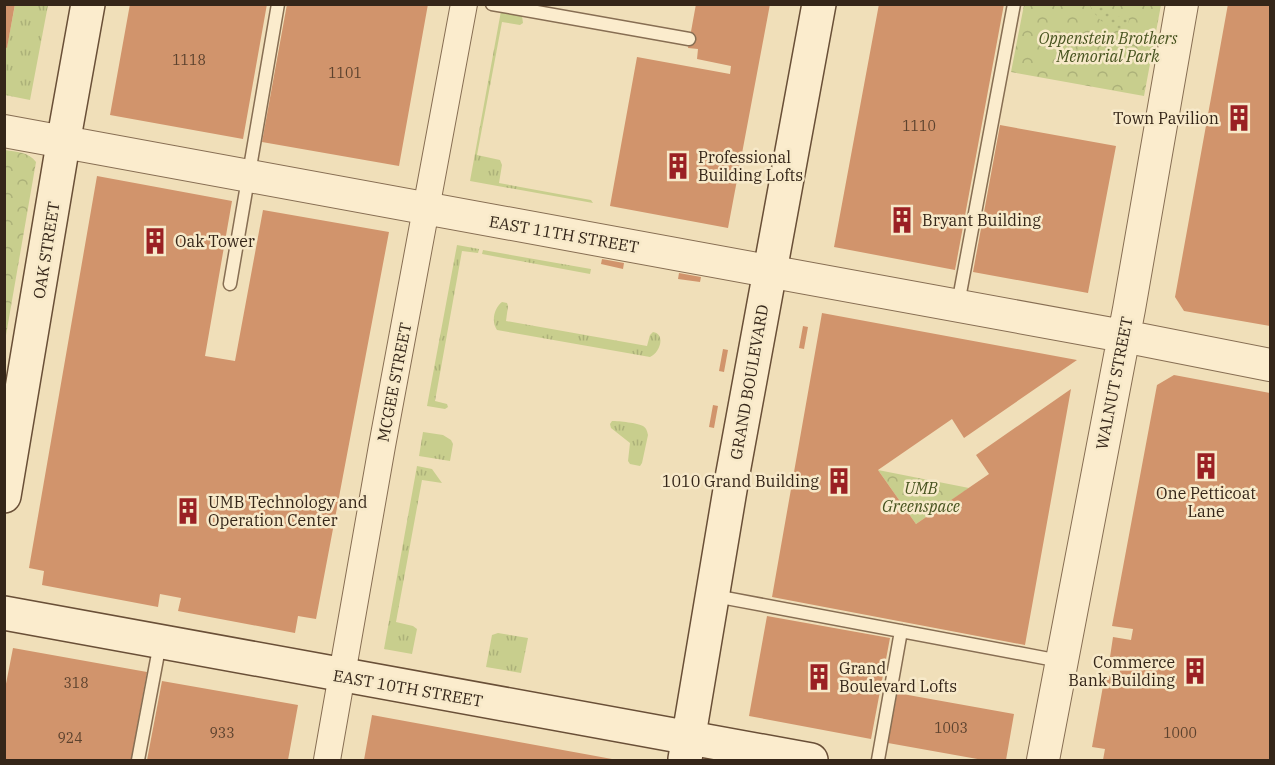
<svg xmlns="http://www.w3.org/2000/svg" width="1275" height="765" font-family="'IBM Plex Serif',serif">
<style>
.grass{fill:url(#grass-tufts)}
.park{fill:url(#park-crowns)}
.garden{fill:url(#garden-dots)}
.building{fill:#d1946c}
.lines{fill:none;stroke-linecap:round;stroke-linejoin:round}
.service-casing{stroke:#876e53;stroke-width:15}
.minor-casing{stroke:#876e53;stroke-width:28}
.tertiary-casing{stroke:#876e53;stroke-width:34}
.secondary-casing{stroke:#694f37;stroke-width:36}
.service{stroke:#fbeccd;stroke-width:12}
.minor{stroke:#fbeccd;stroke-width:26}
.tertiary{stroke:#fbeccd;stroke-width:32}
.secondary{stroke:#fbeccd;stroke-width:33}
.labels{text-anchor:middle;stroke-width:5;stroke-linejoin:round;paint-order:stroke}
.number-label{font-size:14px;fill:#5c422e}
.park-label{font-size:16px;font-style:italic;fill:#47531f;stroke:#f7e9c9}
.poi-label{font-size:16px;fill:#352619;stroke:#f7e9c9;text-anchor:start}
.street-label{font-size:16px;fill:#352619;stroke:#f7e9c9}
</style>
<defs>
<pattern id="grass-tufts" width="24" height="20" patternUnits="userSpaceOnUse" patternTransform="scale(1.5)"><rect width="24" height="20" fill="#c8ce8d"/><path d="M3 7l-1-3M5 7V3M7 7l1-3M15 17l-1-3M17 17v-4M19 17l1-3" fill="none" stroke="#acb179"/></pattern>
<pattern id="park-crowns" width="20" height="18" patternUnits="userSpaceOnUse" patternTransform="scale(1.5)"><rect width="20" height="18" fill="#c8ce8d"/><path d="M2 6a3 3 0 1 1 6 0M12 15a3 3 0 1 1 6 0" fill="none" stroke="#acb179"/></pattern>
<pattern id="garden-dots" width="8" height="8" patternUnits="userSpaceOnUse" patternTransform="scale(1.5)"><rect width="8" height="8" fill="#c8ce8d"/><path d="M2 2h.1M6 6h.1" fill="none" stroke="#acb179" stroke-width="1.8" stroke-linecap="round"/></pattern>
</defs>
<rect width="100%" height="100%" fill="#f0dfb9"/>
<path class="grass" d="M15,5H48L30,100L5,95L4,47H7Z
M501,11L522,16L523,23L520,25L502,22L477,155L500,160L502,165L499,183L591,200L593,203L470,181Z
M457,245L479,249L478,253L462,251L435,401L447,404L448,407L445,409L427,406Z
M483,250L591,269L590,274L482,254Z
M502,302L507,303L508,306L506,321L647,346L650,335L653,332C666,334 660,353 650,357L497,330C491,322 494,308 502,302Z
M612,421C619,421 638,423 643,426C647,429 647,431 648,435L642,463L640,466L630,464L628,461L630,443L611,428L610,424Z
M423,432L443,435L451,440L453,444L450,461L419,456Z
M417,466L432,469L442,483L422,480L396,622L413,626L417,629L412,654L384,649Z
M498,633L528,638L521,673L486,667L492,635Z"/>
<path class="park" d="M1024,5H1161L1144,96L1011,72Z
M5,150C16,152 29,152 36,162L5,341Z
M878,470L969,488L916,524Z"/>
<path class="garden" d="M1090,5H1102C1109,14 1118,17 1129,19L1127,33C1109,29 1097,21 1090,5Z"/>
<path class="building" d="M5,4H15L7,48L5,47Z
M130,4H267L243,139L110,115Z
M287,4H428L399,166L262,142Z
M696,4H770L728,228L610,206L637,57L730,74L731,66L697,59L698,49L688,48Z
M879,4H1004L955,270L834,247Z
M1228,4H1270V326L1184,311L1175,297Z
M1000,125L1116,146L1088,293L973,272Z
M97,176L232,201L205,356L235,361L263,210L389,232L316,619L298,616L295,633L178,611L181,598L160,594L158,607L42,585L44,571L29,568Z
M602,259L624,263L623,269L601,264Z
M679,273L701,277L700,282L678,279Z
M822,313L1077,360L964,438L952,419L878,470L916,524L989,474L976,455L1071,389L1025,645L772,597Z
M803,326L808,327L804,349L799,348Z
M723,349L728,350L724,372L719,371Z
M1174,375L1270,393V760H1103L1105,749L1092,747L1105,675L1119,677L1121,665L1127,667L1128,660L1110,657L1113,637L1131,640L1133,629L1112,626L1157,385Z
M713,405L718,406L714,428L709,427Z
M767,616L890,638L871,739L749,716Z
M13,648L147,672L131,760H4V694Z
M162,681L298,705L288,760H147Z
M897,693L1014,714L1006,760H983L888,743Z
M372,715L612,759V760H364Z"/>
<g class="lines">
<defs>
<path id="service" d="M492,4L689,39
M230,284L278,4
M958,304L1014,4
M715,596L1060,661
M138,760L160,643
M878,760L901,631"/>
<path id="minor" d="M327,760L382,446L464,4"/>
<path id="tertiary" d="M4,131L1123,336L1270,365
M1043,760L1129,309L1182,4"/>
<path id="secondary" d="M4,496L64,138L88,4
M4,613L811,760
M685,759L732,478L819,4"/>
</defs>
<use href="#service" class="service-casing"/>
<use href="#minor" class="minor-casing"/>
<use href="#tertiary" class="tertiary-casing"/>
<use href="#secondary" class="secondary-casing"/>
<use href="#service" class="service"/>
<use href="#minor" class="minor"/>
<use href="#tertiary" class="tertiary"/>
<use href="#secondary" class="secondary"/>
</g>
<defs>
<symbol id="building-bare" viewBox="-9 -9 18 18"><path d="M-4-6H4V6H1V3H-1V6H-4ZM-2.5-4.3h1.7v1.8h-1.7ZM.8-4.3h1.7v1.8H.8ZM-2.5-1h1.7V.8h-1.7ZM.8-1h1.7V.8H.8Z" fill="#9a2023" stroke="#f7e9c9" stroke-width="2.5" paint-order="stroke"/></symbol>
</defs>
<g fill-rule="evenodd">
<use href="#building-bare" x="1220" y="99" width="38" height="38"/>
<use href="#building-bare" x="659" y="147" width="38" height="38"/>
<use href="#building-bare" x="883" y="201" width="38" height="38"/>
<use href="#building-bare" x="136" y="222" width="38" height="38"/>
<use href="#building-bare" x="1187" y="447" width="38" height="38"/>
<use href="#building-bare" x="820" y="462" width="38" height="38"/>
<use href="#building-bare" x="169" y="492" width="38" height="38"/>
<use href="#building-bare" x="1176" y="652" width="38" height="38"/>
<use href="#building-bare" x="800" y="658" width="38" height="38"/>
</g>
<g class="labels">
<g class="number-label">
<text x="189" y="65">1118</text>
<text x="345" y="78">1101</text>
<text x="919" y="131">1110</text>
<text x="76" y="688">318</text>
<text x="951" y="733">1003</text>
<text x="222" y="738">933</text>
<text x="1180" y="738">1000</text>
<text x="70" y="743">924</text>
</g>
<g class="park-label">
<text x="1108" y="44">Oppenstein Brothers<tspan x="1108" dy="18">Memorial Park</tspan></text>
<text x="921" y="494">UMB<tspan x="921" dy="18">Greenspace</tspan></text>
</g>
<g class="poi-label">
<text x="1219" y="124" text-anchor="end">Town Pavilion</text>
<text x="698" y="163">Professional<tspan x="698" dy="18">Building Lofts</tspan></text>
<text x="922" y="226">Bryant Building</text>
<text x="175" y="247">Oak Tower</text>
<text x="819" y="487" text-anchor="end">1010 Grand Building</text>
<text x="1206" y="499" text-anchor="middle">One Petticoat<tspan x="1206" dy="18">Lane</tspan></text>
<text x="208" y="508">UMB Technology and<tspan x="208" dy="18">Operation Center</tspan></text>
<text x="1175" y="668" text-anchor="end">Commerce<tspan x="1175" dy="18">Bank Building</tspan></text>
<text x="839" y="674">Grand<tspan x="839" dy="18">Boulevard Lofts</tspan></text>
</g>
<g class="street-label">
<text transform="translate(564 234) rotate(10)" y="6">EAST 11TH STREET</text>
<text transform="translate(46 250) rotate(-81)" y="6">OAK STREET</text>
<text transform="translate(394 382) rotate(-79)" y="6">MCGEE STREET</text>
<text transform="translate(749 382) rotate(-80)" y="6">GRAND BOULEVARD</text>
<text transform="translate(1114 383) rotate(-79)" y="6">WALNUT STREET</text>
<text transform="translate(408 688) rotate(10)" y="6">EAST 10TH STREET</text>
</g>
</g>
<rect width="1275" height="765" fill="none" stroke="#352619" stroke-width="12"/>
</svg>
